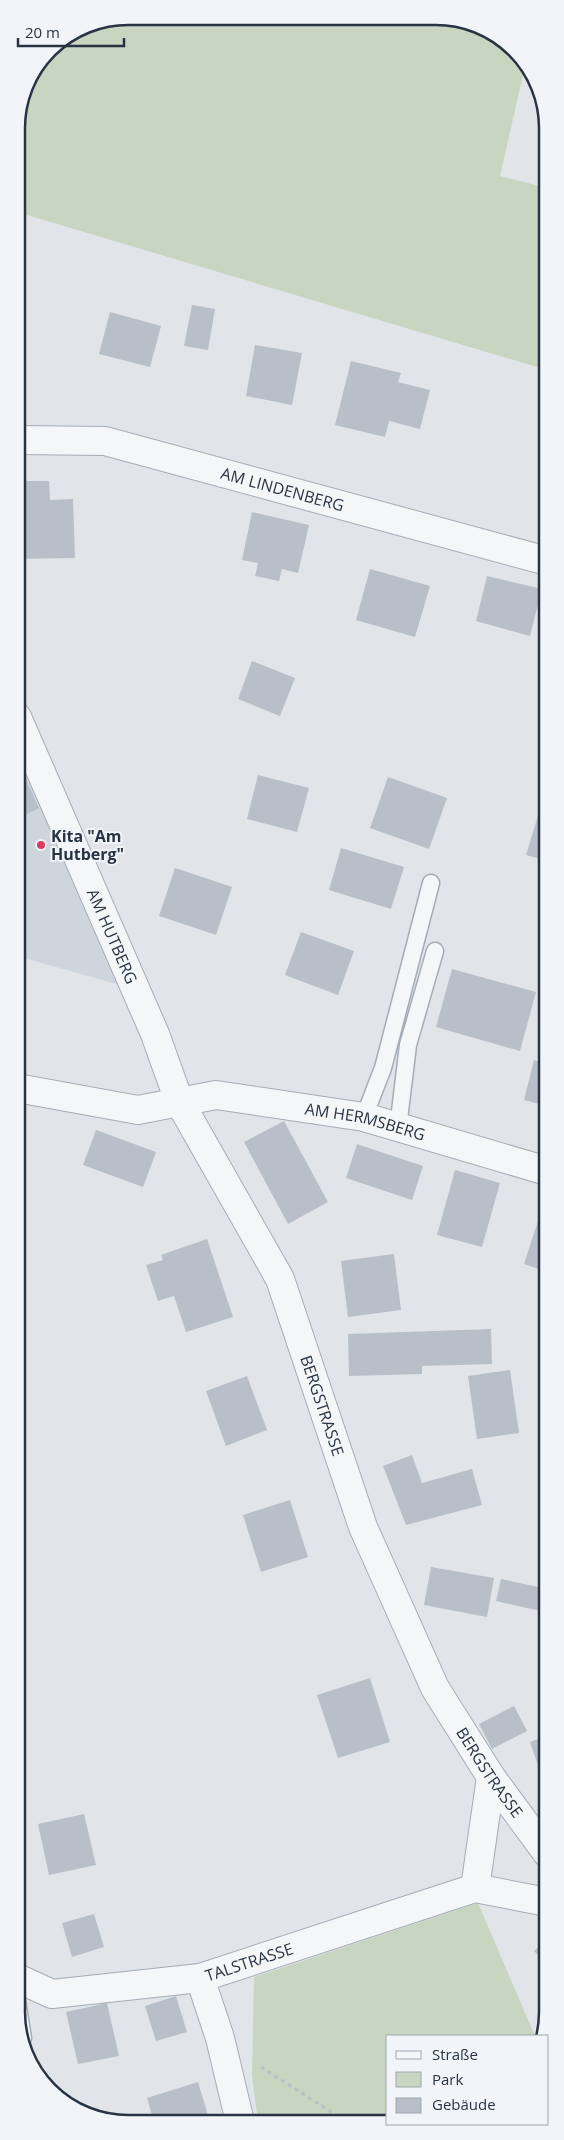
<svg xmlns="http://www.w3.org/2000/svg" width="564" height="2140" font-family="'Open Sans',sans-serif">
<style>
.built{fill:#cfd5dd}
.green{fill:#c8d5c1}
.building{fill:#b8bfc8}
.lines{fill:none;stroke-linecap:round;stroke-linejoin:round}
.service-casing{stroke:#a6acb5;stroke-width:19}
.minor-casing{stroke:#a6acb5;stroke-width:30}
.path{stroke:#bbc0c5;stroke-width:3;stroke-dasharray:4 4;stroke-linecap:butt}
.service{stroke:#f4f6f8;stroke-width:16}
.minor{stroke:#f4f6f8;stroke-width:28}
.poi-dot{fill:#d73e61;stroke:#f1f4f8;stroke-width:2}
.labels{text-anchor:middle;stroke-width:4;stroke-linejoin:round;paint-order:stroke}
.street-label{font-size:16px;fill:#283443;stroke:#f1f4f8}
.poi-label{font-size:16px;font-weight:bold;fill:#283443;stroke:#f1f4f8;text-anchor:start}
.rim{fill:none;stroke:#283443;stroke-width:2.5}
</style>
<rect width="100%" height="100%" fill="#e1e5ea"/>
<path class="built" d="M17,733L127,987L17,956Z"/>
<path class="green" d="M128,16L458,18L520,54L525,66L500,176L547,188V370L17,212L16,121L28,79L49,49L85,25Z
M478,1903L535,2036H388V2123L258,2122L252,2075L254,1977Z"/>
<path class="building" d="M192,305L215,309L208,350L184,346Z
M110,312L161,326L150,367L99,354Z
M255,345L302,353L292,405L246,396Z
M351,361L401,373L398,382L430,390L420,429L389,421L385,437L335,425Z
M17,481H49L50,500L73,499L75,558L17,559Z
M546,492H547V512L541,510Z
M252,512L309,525L298,573L282,569L279,581L255,576L258,563L242,560Z
M370,569L430,586L415,637L356,620Z
M487,576L542,589L530,636L476,621Z
M252,661L295,678L280,716L238,699Z
M17,761L39,808L17,819Z
M258,775L309,788L297,832L247,819Z
M388,777L447,798L429,849L370,828Z
M540,809L547,811V861L526,855Z
M341,848L404,867L391,909L329,890Z
M175,868L232,887L216,935L159,916Z
M301,932L354,951L338,995L285,975Z
M452,969L536,992L520,1051L436,1027Z
M534,1060L547,1064V1106L524,1100Z
M284,1121L328,1202L288,1224L244,1142Z
M96,1130L156,1152L143,1187L83,1165Z
M357,1144L423,1166L412,1200L346,1178Z
M455,1170L500,1183L482,1247L437,1235Z
M540,1215L547,1218V1272L524,1264Z
M207,1239L233,1317L186,1332L174,1296L158,1301L146,1265L163,1260L161,1255Z
M394,1254L401,1310L348,1317L341,1261Z
M491,1329L492,1364L422,1366V1374L349,1376L348,1334Z
M510,1370L519,1433L477,1439L468,1376Z
M247,1376L267,1430L226,1446L206,1391Z
M412,1455L422,1483L472,1469L482,1505L406,1525L383,1466Z
M290,1500L308,1557L261,1572L243,1515Z
M431,1567L494,1578L487,1617L424,1605Z
M501,1579L547,1589L545,1612L496,1601Z
M370,1678L390,1742L338,1758L317,1695Z
M514,1706L527,1731L492,1749L479,1724Z
M547,1736V1792L530,1742Z
M84,1814L96,1865L49,1875L38,1824Z
M94,1914L104,1947L72,1957L62,1923Z
M547,1939L548,1966L534,1951Z
M176,1996L187,2032L156,2041L145,2006Z
M107,2003L119,2056L78,2064L66,2012Z
M198,2082L210,2122H154L147,2098Z"/>
<g class="lines">
<defs>
<path id="service" d="M364,1117L383,1068L431,883
M398,1128L408,1045L435,951
M17,2001L23,2038"/>
<g id="minor">
<path id="s1" d="M17,440L105,441L547,561"/>
<path id="s2" d="M17,717L155,1034L179,1101L280,1279L363,1527L435,1688L491,1777L547,1853"/>
<path id="s3" d="M17,1088L138,1110L216,1095L364,1117L547,1171"/>
<path d="M475,1888L491,1777"/>
<path id="s4" d="M17,1978L52,1994L200,1978L475,1888L547,1902"/>
<path d="M200,1978L220,2038L240,2122"/>
</g>
</defs>
<use href="#service" class="service-casing"/>
<use href="#minor" class="minor-casing"/>
<path class="path" d="M261,2067L347,2122"/>
<use href="#service" class="service"/>
<use href="#minor" class="minor"/>
</g>
<circle class="poi-dot" cx="41" cy="845" r="5"/>
<g class="labels">
<g class="street-label">
<text dy="6" stroke="none"><textPath href="#s1" startOffset="272">AM LINDENBERG</textPath></text>
<text dy="6" stroke="none"><textPath href="#s2" startOffset="239">AM HUTBERG</textPath></text>
<text dy="6" stroke="none"><textPath href="#s3" startOffset="354">AM HERMSBERG</textPath></text>
<text dy="6" stroke="none"><textPath href="#s2" startOffset="755">BERGSTRASSE</textPath></text>
<text dy="6" stroke="none"><textPath href="#s2" startOffset="1160">BERGSTRASSE</textPath></text>
<text dy="6" stroke="none"><textPath href="#s4" startOffset="239">TALSTRASSE</textPath></text>
</g>
<g class="poi-label">
<text x="51" y="842">Kita "Am<tspan x="51" dy="18">Hutberg"</tspan></text>
</g>
</g>
<path d="M0 0H564V2140H0ZM128 25H436A103 103 0 0 1 539 128V2012A103 103 0 0 1 436 2115H128A103 103 0 0 1 25 2012V128A103 103 0 0 1 128 25Z" fill="#f1f4f8" fill-rule="evenodd"/>
<path class="rim" d="M128 25H436A103 103 0 0 1 539 128V2012A103 103 0 0 1 436 2115H128A103 103 0 0 1 25 2012V128A103 103 0 0 1 128 25Z"/>
<rect x="386" y="2035" width="162" height="90" fill="#f1f4f8" stroke="#a1a7b0"/>
<rect x="396" y="2051" width="25" height="8" fill="#f4f6f8" stroke="#a1a7b0"/>
<text x="432" y="2060" font-size="15" fill="#283443">Straße</text>
<rect x="396" y="2072" width="25" height="15" fill="#c8d5c1" stroke="#a1a7b0"/>
<text x="432" y="2085" font-size="15" fill="#283443">Park</text>
<rect x="396" y="2098" width="25" height="15" fill="#b8bfc8" stroke="#a1a7b0"/>
<text x="432" y="2110" font-size="15" fill="#283443">Gebäude</text>
<path d="M18 38v8h106v-8" fill="none" stroke="#283443" stroke-width="2.5"/>
<text x="25" y="38" font-size="15" fill="#283443" stroke="#f1f4f8" stroke-width="4" paint-order="stroke">20 m</text>
</svg>
